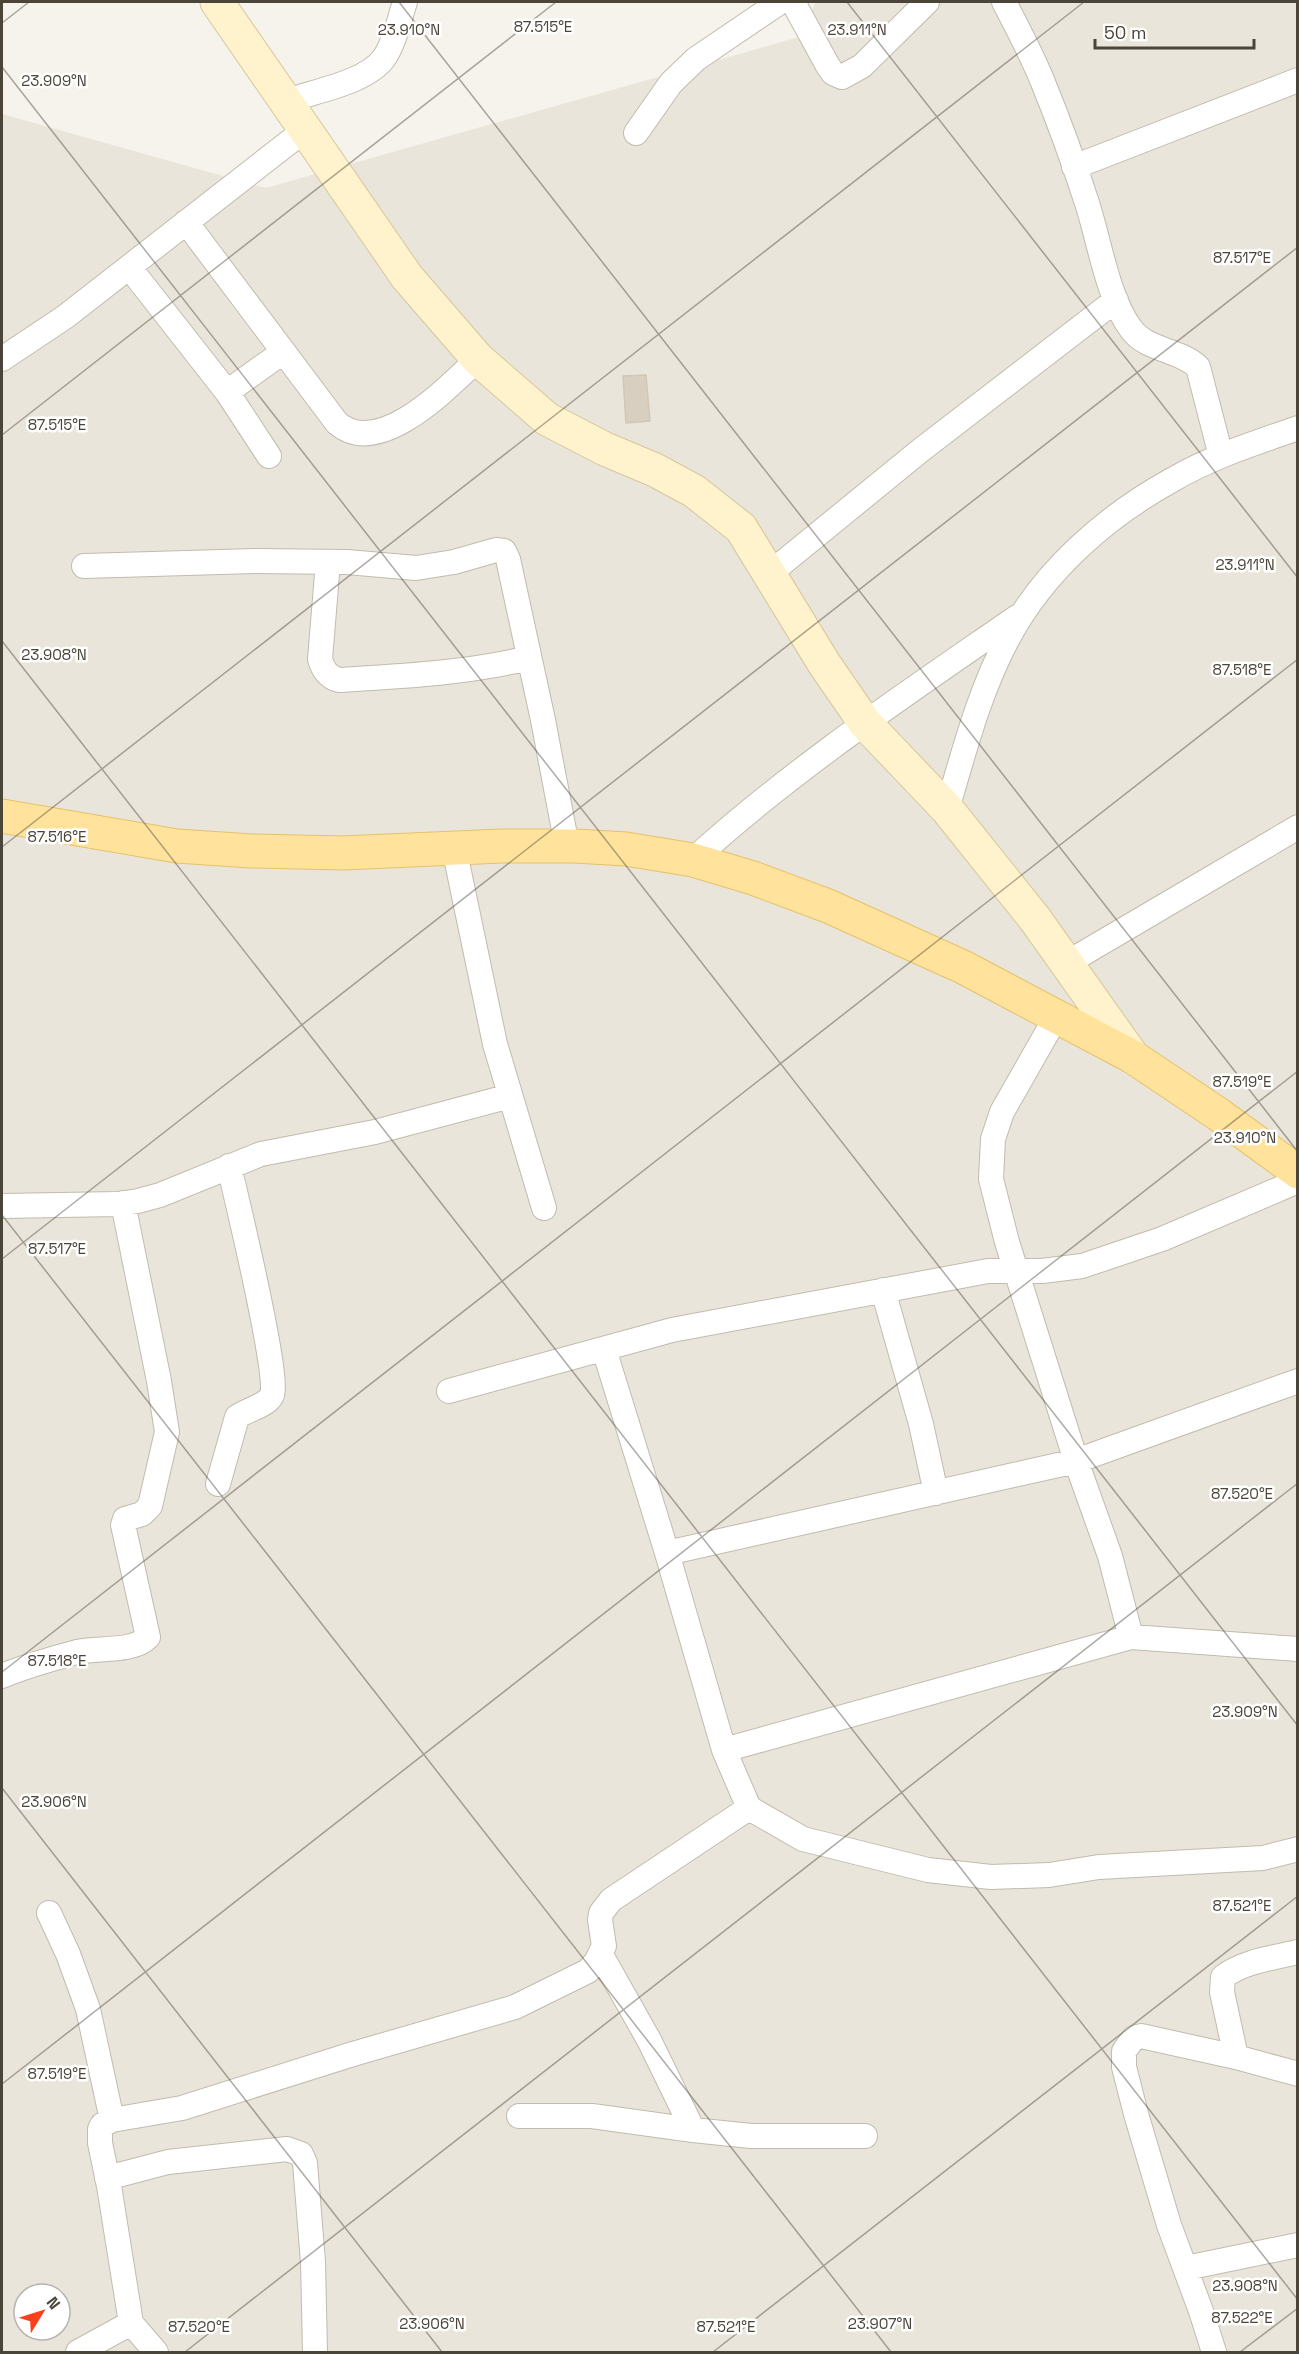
<svg xmlns="http://www.w3.org/2000/svg" width="1299" height="2354" font-family="'Space Grotesk',sans-serif">
<style>
.residential{fill:#eae5da;fill-rule:evenodd}
.building{fill:#d8cfc1;stroke:#d3c7b4;stroke-width:1.5}
.lines{fill:none;stroke-linecap:round;stroke-linejoin:round}
.minor-casing{stroke:#c2bbae;stroke-width:26}
.secondary-casing{stroke:#d6c79b;stroke-width:35}
.primary-casing{stroke:#e6c16a;stroke-width:35}
.minor{stroke:#fff;stroke-width:24}
.secondary{stroke:#fff3cd;stroke-width:33}
.primary{stroke:#ffe39c;stroke-width:33}
.ticks{fill:none;stroke:#4b4439;stroke-width:1.5;stroke-opacity:0.45}
.ticks-label{font-size:15px;text-anchor:middle;fill:#4b4439;stroke:#fff;stroke-width:5;stroke-linejoin:round;paint-order:stroke}
</style>
<rect width="100%" height="100%" fill="#f6f3ec"/>
<path class="residential" d="M816,2H1297V2352H2V114L266,188L799,37ZM24,2294H60V2330H24Z"/>
<path class="building" d="M646,375L650,421L626,423L623,376Z"/>
<g class="lines">
<defs>
<path id="minor" d="M793,2L828,66L833,73L842,77L862,66L927,2
M1004,2C1017,27 1031,53 1042,80C1058,119 1073,160 1086,200C1099,238 1107,297 1131,329C1147,351 1179,349 1198,367L1221,456
M287,101C314,91 366,83 384,58C395,42 399,20 405,2
M636,133L671,83L696,59L780,2
M1074,167L1298,80
M186,222L337,423C379,460 448,387 478,359
M129,267L227,392L269,456
M2,359L65,317L306,129
M227,392L283,352
M328,562L320,659C323,670 328,677 339,680C404,676 467,673 529,658
M84,566L255,561L347,562L416,568L454,562L496,550L504,551L508,559L543,720L567,846
M769,574L921,450L1116,300
M947,809C964,752 979,692 1008,638C1044,571 1105,517 1172,480C1211,457 1255,443 1298,428
M454,848L495,1044L544,1208
M693,860C793,769 906,694 1017,617
M1067,963L1298,827
M1056,1017L1002,1112L993,1139L991,1179L1007,1242L1076,1461L1110,1556L1131,1637
M2,1206L118,1204L138,1201L160,1195L261,1154L375,1132L510,1096
M883,1290L921,1424L936,1493
M604,1349L667,1553
M1298,1381L1076,1461L667,1553L724,1750L749,1808L803,1839L928,1870L991,1877L1049,1875L1099,1867L1263,1858L1298,1849
M449,1391L672,1330L988,1271H1042L1082,1266L1162,1239L1298,1181
M218,1484L237,1417C246,1410 267,1406 272,1395C280,1378 236,1196 229,1166
M2,1676C26,1666 51,1659 77,1652C98,1647 132,1653 148,1637L123,1525L125,1519L142,1514L150,1506L167,1432L159,1381L123,1203
M724,1750L1131,1637L1298,1649
M49,1913L68,1954L88,2009L112,2120
M1298,1952C1273,1958 1244,1961 1223,1977L1222,1992L1236,2057L1298,2074
M601,1955L649,2040L693,2130L751,2136H865
M519,2116H592L693,2130
M107,2178L168,2162L287,2149L301,2154L305,2163L313,2262L315,2352
M1186,2268L1298,2245
M131,2323L156,2352
M78,2352L131,2323L109,2186L100,2143V2129L102,2125L112,2120L182,2108L353,2054L515,2007L588,1971L596,1962L604,1946L600,1920L601,1913L611,1900L749,1808
M1214,2352L1201,2311L1169,2225L1136,2114L1124,2067V2051L1134,2038L1141,2036L1236,2057"/>
<path id="secondary" d="M217,2L407,277L478,359L547,419L605,449L655,470L694,491L741,528L825,665L865,723L947,809L1035,919L1133,1057"/>
<path id="primary" d="M2,816L177,846L251,851L343,853L502,846H574L626,849L693,860L753,878L828,906L963,967L1133,1057L1218,1114L1298,1172"/>
</defs>
<use href="#minor" class="minor-casing"/>
<use href="#secondary" class="secondary-casing"/>
<use href="#primary" class="primary-casing"/>
<use href="#minor" class="minor"/>
<use href="#secondary" class="secondary"/>
<use href="#primary" class="primary"/>
</g>
<path class="ticks" d="M399,2L1298,1152M847,2L1298,578M1295,2L1298,4M2,23L29,2M2,67L1298,1726M2,435L556,2M2,641L1298,2300M2,847L1084,2M2,1215L891,2352M2,1259L1298,247M2,1672L1298,659M2,1788L442,2352M2,2084L1298,1071M185,2352L1298,1483M713,2352L1298,1896M1240,2352L1298,2308"/>
<g class="ticks-label">
<text x="543" y="32">87.515°E</text>
<text x="409" y="35">23.910°N</text>
<text x="857" y="35">23.911°N</text>
<text x="54" y="86">23.909°N</text>
<text x="1242" y="263">87.517°E</text>
<text x="57" y="430">87.515°E</text>
<text x="1245" y="570">23.911°N</text>
<text x="54" y="660">23.908°N</text>
<text x="1242" y="675">87.518°E</text>
<text x="57" y="842">87.516°E</text>
<text x="1242" y="1087">87.519°E</text>
<text x="1245" y="1143">23.910°N</text>
<text x="57" y="1254">87.517°E</text>
<text x="1242" y="1499">87.520°E</text>
<text x="57" y="1666">87.518°E</text>
<text x="1245" y="1717">23.909°N</text>
<text x="54" y="1807">23.906°N</text>
<text x="1242" y="1911">87.521°E</text>
<text x="57" y="2079">87.519°E</text>
<text x="1245" y="2291">23.908°N</text>
<text x="1242" y="2323">87.522°E</text>
<text x="432" y="2329">23.906°N</text>
<text x="880" y="2329">23.907°N</text>
<text x="199" y="2332">87.520°E</text>
<text x="726" y="2332">87.521°E</text>
</g>
<rect width="1299" height="2354" fill="none" stroke="#4b4439" stroke-width="6"/>
<g transform="translate(42 2312) rotate(52)"><circle r="28" fill="#ffffff" stroke="#b7b4b0" stroke-width="1.5"/>
<path d="M0-4.5L10 22L0 15L-10 22Z" fill="#fc3f1d"/>
<text y="-9" font-size="16" font-weight="bold" text-anchor="middle" fill="#4b4439">N</text>
</g>
<path d="M1095 39v9h159v-9" fill="none" stroke="#4b4439" stroke-width="3"/>
<text x="1104" y="39" font-size="18" fill="#4b4439" stroke="#ffffff" stroke-width="4.5" paint-order="stroke">50 m</text>
</svg>
